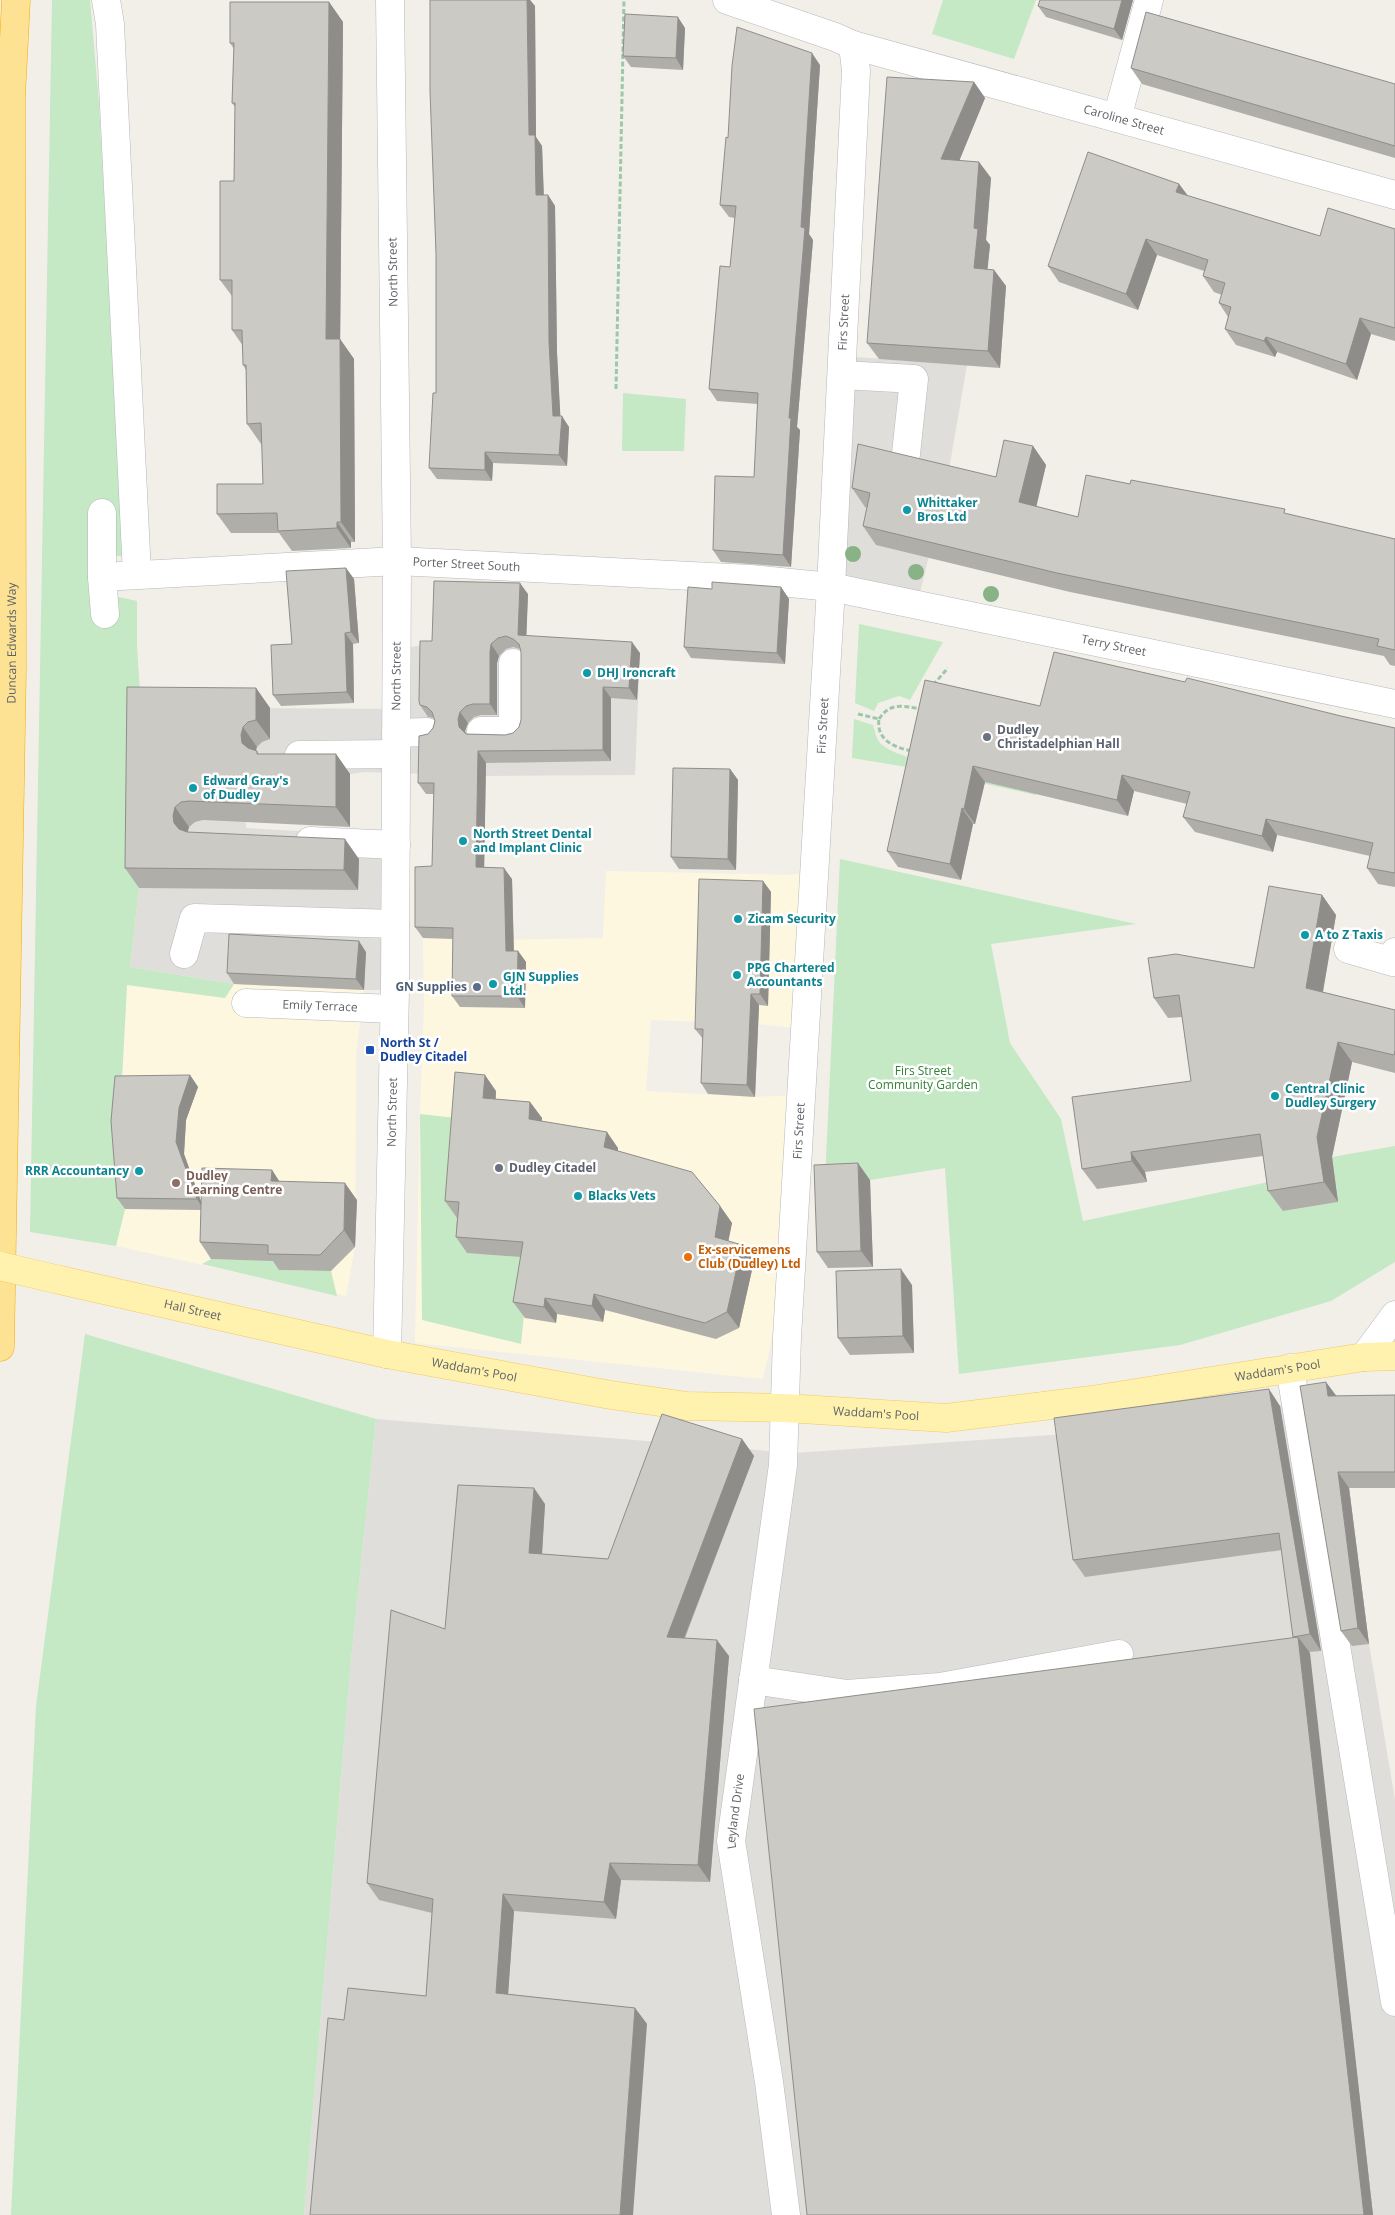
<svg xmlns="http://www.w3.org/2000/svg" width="1395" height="2215" font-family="'Open Sans',sans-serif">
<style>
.commercial{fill:#fef7e0}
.industrial{fill:#e0deda}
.green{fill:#c5e8c5}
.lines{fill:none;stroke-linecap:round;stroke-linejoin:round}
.minor-casing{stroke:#b5b8bc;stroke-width:29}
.major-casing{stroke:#f2c960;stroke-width:29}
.highway-casing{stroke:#f9ab00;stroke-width:29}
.path{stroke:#9cc7a9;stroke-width:3;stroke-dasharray:5 2.5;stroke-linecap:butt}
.minor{stroke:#fff;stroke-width:28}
.major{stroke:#fff2af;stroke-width:28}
.highway{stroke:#fde293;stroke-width:28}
.major-bridge-casing{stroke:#f2c960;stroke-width:29;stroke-linecap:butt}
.major-bridge{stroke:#fff2af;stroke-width:28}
.tree{fill:#89b387}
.wall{fill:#afaea9;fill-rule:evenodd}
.shaded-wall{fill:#8f8d8a}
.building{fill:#cccac5;stroke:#8f8d8a;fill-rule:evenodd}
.culture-dot{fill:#0f9aa8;stroke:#fff;stroke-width:2}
.worship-dot{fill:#6b7280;stroke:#fff;stroke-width:2}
.service-dot{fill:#5c6f8a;stroke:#fff;stroke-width:2}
.transit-dot{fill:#1a4fb4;stroke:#fff;stroke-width:2}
.education-dot{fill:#8d6e63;stroke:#fff;stroke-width:2}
.food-dot{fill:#e8710a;stroke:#fff;stroke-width:2}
.labels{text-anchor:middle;stroke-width:5;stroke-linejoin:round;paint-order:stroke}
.street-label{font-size:12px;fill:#5f6368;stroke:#fff}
.culture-label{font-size:12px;font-weight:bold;fill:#0d838f;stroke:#fff;text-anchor:start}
.worship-label{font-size:12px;font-weight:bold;fill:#5b616d;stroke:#fff;text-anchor:start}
.service-label{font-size:12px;font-weight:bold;fill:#4e5e75;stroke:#fff;text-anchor:end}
.transit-label{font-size:12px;font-weight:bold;fill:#164399;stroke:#fff;text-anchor:start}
.park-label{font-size:12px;fill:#348238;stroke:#fff}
.education-label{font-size:12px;font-weight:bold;fill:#785e54;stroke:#fff;text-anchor:start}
.food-label{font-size:12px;font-weight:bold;fill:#c56008;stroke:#fff;text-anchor:start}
</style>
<rect width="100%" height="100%" fill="#f1efe8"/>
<path class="commercial" d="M606,871L791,875L816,871L806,1029L758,1024L651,1020L646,1091L755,1097L802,1095L794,1242L763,1379L415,1343L420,1114L424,1003L423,938L501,940L603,938Z
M234,984L364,990L356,1057L355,1247L346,1296L116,1246L125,1209L122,1087L127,985L225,998Z"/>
<path class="industrial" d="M843,356L967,365L947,481L917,605L831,587Z
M425,645L526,647L640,653L635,775L486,776L364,772L350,774L245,799L246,828L298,831H350L396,845L395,990H364L235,984L130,967L139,888L141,707L396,709V649Z
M1338,1398L1369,1644L1395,1800V2215H304L351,1660L376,1419L794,1453L1066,1434Z"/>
<path class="green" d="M52,0H90L99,103L124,557L114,555V596L137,601V647L141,707L139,888L130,967L234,984L225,998L127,985L119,1133L125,1209L116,1246L30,1232Z
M943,0H1036L1014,59L932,34Z
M623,393L686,399L684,451H622Z
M859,624L943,642L910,700L899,696L878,703L874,711L855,703Z
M854,719L873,725C875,732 876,738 880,743C903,766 1004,773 1038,778L1036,795L919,769L852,758Z
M840,859L1136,924L991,944L1010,1043L1061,1119L1083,1221L1278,1180L1283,1211L1338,1202L1332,1157L1395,1146V1262L1331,1301L1180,1345L959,1374L945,1168L870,1180L825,1181Z
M420,1114L465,1119L470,1219L530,1258L521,1344L422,1320Z
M211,1259L279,1261V1270L331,1271L337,1296L202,1264Z
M85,1334L376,1419L351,1660L304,2215H11L36,1706Z"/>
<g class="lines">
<defs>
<g id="minor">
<path d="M106,0L110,24L137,574"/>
<path id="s1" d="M727,0L835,37L853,45L1395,195"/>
<path d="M1117,118L1149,0"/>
<path d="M842,375L914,379L906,454"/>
<path d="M102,513V577L105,614"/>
<path id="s2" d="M102,577L397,561L751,579L831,587L1395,704"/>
<path d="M481,731H513V663"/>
<path d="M396,733L427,732"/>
<path d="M299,755L396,754"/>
<path d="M310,841L396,845"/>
<path d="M1348,949L1393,962L1395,952"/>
<path d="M184,954L194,918L395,924"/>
<path id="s3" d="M246,1003L394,1009"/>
<path id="s4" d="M387,1354L395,990L397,561L390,0"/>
<path d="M1364,1357L1395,1315"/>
<path d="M1290,1368L1395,2002"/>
<path d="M753,1680L847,1694L940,1687L1119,1654"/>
<path id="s5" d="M786,2215L769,2082L731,1841L783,1465L787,1337L831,587L856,71L853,45"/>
</g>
<g id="major">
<path id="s6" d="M60,1280L387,1354L611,1395L687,1406L785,1408L946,1418L1092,1400L1364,1357L1395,1356"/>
</g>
<g id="highway">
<path id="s7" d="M0,1347L12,670L11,97L16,0"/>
</g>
</defs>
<use href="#minor" class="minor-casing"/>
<use href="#major" class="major-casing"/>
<use href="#highway" class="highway-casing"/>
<path class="path" d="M616,389L624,0
M933,685L948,668
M858,714L879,719C876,740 894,747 911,751
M879,719C890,702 903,706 921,709"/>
<use href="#minor" class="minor"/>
<use href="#major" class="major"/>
<use href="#highway" class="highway"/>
<defs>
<path id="major-bridge" d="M0,1266L60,1280"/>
</defs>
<use href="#major-bridge" class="major-bridge-casing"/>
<use href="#major-bridge" class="major-bridge"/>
</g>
<g class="tree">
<circle cx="853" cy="554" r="8"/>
<circle cx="916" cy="572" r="8"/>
<circle cx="991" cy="594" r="8"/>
</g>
<path class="wall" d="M430,0H530L535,6L536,137L542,146L544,195H548L555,206L557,353L560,416L569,427L567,466L493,463L492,481L437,479L429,468L436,393V253Z
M1133,0L1122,40L1046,17L1038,6Z
M329,2L343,22L340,339L354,359L355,542H351V548L292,551L279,533H231L217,514L263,484L262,444H261L247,424L246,370L243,365V346L232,330V296L220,280L234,181L235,107L232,103L234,49L230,43Z
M685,28L683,70L631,67L623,56Z
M820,65L809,234L813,240L797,427L800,430L791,567L721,562L713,550L754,477L758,404L717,401L709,389L730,267L735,218L729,217L720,205L728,138Z
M1131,68L1395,84V158L1142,84Z
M974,82L985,98L959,161L979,162L991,178L986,240L990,245L987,269L994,270L1006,286L1000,368L879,359L867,343Z
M1179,184L1188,196L1320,236L1395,229V341L1371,334L1357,380L1277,352L1275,357L1236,345L1225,329L1228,317L1219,303L1222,295L1214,292L1203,276L1204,271L1157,255L1138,310L1059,282L1048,266Z
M1033,446L1046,465L1036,506L1078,517L1288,514L1395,539V666L1390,665L1384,656L1070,592L876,545L863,526L867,508L865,507L852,488L996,477Z
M346,568L354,579L359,643L353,644L354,703L281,706L273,695L292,644Z
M781,587L789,599L785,664L691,658L684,647L712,589Z
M528,594L526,636L640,653L637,700L611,698V761L486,763L484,867L512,879L514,951H518L526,962L525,1008L460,1007L452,996L453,939L423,938L415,927L432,866L434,794H426L418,783L428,734L433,728L435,721L434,718L428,717L420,705L432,641ZM513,647L520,649L521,652V720L519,727L513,733L505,735L466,734L465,731L468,723L474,717L481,715H497V663L499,656L506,649Z
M925,680L1040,706L1185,682L1395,728V887L1378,884L1367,868L1370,856L1277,835L1273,852L1195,832L1183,817L1187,804L1134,791L1128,816L985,782L975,824H973L961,880L898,867L887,851Z
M256,688L270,708V739L262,742L257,747L256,750L259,754H336L350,774V827L203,820L195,822L189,827L188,832L359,859L358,890L139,888L125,868Z
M730,769L738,780L736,870L679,869L671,857Z
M763,881L771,892L768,1006L759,1005L755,1097L708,1094L701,1083L703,1039L695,1029Z
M1322,895L1336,915L1323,992L1395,1010V1073L1352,1062L1332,1157L1338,1202L1283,1211L1268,1191L1263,1156L1145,1172L1147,1182L1097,1189L1082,1169L1191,1081L1182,1017L1168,1018L1154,998L1254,968Z
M366,952L364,990L234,984L227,973Z
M190,1075L198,1087L186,1120L184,1154L201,1201L272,1170L279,1181L357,1200L355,1247L331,1271L279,1270L273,1261L211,1259L200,1242L201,1210L125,1209L117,1198Z
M496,1091V1099L530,1102L542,1118V1121L618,1148V1151L720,1206L732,1223L728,1241L754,1261L739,1328L716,1339L605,1310L603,1322L557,1314L556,1323L525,1318L513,1302L521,1257L467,1253L456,1237L457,1218L445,1201Z
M870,1180L873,1267L828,1268L817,1252Z
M912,1285L914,1353L850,1355L838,1338Z
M1395,1395V1488H1349L1369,1644L1352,1646L1341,1631L1336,1396Z
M1280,1406L1321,1651L1309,1652L1373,2215H807L1293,1637L1282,1550L1085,1577L1073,1560Z
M742,1439L754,1456L685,1638L729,1656L710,1882L621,1880L616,1919L514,1911L508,1994L635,2008L647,2024L344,2020L426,1996L432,1913L379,1900L367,1883L445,1629L545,1504L542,1554L608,1559Z"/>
<path class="shaded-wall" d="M527,0H530L535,6L536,137L542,146L544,207L536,195L529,135Z
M1122,0H1133L1122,40L1114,29Z
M329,2L343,22L340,359L326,339Z
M678,17L685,28L683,70L676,58Z
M812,53L820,65L809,234L813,240L797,427L800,430L791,567L783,555L789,418Z
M974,82L985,98L953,176L941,159Z
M979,162L991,178L986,240L990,245L986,285L974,268V228Z
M1179,184L1191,200L1176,192Z
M548,195L555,206L557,353L561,427L553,416L549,342Z
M1146,239L1157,255L1138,310L1126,294Z
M994,270L1006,286L1000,368L988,351Z
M1360,318L1371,334L1357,380L1346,364Z
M1266,337L1277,352L1275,357L1264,341Z
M340,339L354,359L355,542L341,522Z
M562,416L569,427L567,466L559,455Z
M1033,446L1046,465L1033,521L1019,502Z
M485,452L493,463L492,481L485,470Z
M337,522L351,542V548L337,528Z
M346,568L354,579L359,643L351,632Z
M520,583L528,594L526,647L518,635Z
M781,587L789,599L785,664L777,653Z
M345,633L353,644L354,703L347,692Z
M632,642L640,653L637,700L629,688Z
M491,644L499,656L497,663V715L490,704V652Z
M603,687L611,698V761L603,750Z
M256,688L270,708V739L256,720Z
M460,712L468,723L465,731L467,738L459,727L458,719Z
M243,727L257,747L254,755L242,743L241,735Z
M478,751L486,763L484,878L476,867Z
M336,754L350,774V827L336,807Z
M973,766L985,782L975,824L964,809Z
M730,769L738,780L736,870L728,859Z
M1122,775L1134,791L1128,816L1117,800Z
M175,807L189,827L186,836L188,843L174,823L173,816Z
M962,808L973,824L961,880L950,864Z
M1266,819L1277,835L1273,852L1262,836Z
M345,839L359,859L358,890L344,870Z
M504,868L512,879L514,962L506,951Z
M763,881L771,892L768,1006L760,994Z
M1322,895L1336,915L1320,1008L1306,988Z
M359,941L366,952L364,990L356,979Z
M518,951L526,962L525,1008L517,996Z
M751,994L759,1005L755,1097L747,1085Z
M1338,1042L1352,1062L1332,1157L1338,1202L1324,1182L1317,1137Z
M190,1075L198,1087L186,1120L184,1154L204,1210L197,1199L176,1142L179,1108Z
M485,1075L496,1091L494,1114L483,1098Z
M530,1102L542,1118L540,1135L529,1119Z
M607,1132L618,1148L616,1163L604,1147Z
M1131,1152L1145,1172L1147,1182L1132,1161Z
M858,1163L870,1180L873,1267L861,1251Z
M272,1170L283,1187L271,1181Z
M345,1183L357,1200L355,1247L344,1230Z
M720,1206L732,1223L726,1253L715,1237Z
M742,1245L754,1261L739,1328L727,1312Z
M901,1269L912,1285L914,1353L903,1336Z
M594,1294L605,1310L603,1322L592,1306Z
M545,1298L557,1314L556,1323L544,1307Z
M1326,1382L1338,1398L1328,1396Z
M1269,1389L1280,1406L1321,1651L1310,1634Z
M742,1439L754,1456L678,1654L667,1637Z
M1338,1472L1349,1488L1369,1644L1358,1628Z
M534,1488L545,1504L541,1570L529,1553Z
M1298,1637L1310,1653L1373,2215H1364Z
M717,1640L729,1656L710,1882L698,1865Z
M610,1863L621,1880L616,1919L604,1902Z
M503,1894L514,1911L507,2010L496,1993Z
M635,2008L647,2024L633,2215H620Z"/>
<path class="building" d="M430,0H527L529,135H535L536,195H548L549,342L553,416H562L559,455L485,452V470L429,468L433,393H436V253L430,91Z
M1040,0H1122L1114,29L1038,6Z
M230,2H329L326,339H340L341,522H337V528L278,531L277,513L217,514V484H263L261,423L247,424L246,365H243L242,330H232V280H220V181H234L235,103H232L234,43H230Z
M1146,12L1395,84V146L1131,68Z
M625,14L678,17L676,58L623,56Z
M737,27L812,53L801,227L805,228L789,418H791L783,555L713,550L715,476L754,477L758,393L709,389L720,266L730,267L736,206L720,205L726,137L728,138L732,66Z
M887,77L974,82L941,159L979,162L974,228L978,229L974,268L994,270L988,351L867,343Z
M1088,152L1179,184L1176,192L1320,236L1328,208L1395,229V328L1360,318L1346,364L1266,337L1264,341L1225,329L1231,307L1219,303L1225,283L1203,276L1208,260L1146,239L1126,294L1048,266Z
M1004,440L1033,446L1019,502L1078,517L1086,475L1130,484L1131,480L1285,509L1284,513L1395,539V650L1377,646L1379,639L1057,573L863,526L870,493L852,488L858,444L996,477Z
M346,568L351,632L345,633L347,692L273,695L271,645L292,644L286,571Z
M434,581L520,583L518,635L632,642L629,688L603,687V750L478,751L476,867L504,868L506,951H518L517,996H452L453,928L415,927V867L432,866L434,783H418L419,736L428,734L433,728L435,721L432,712L427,707L420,705L419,701L420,641H432ZM506,636L513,639L519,644L521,652V720L519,727L513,733L505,735L466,734L459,727L458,719L460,712L466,706L473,704H490V652L491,644L498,638Z
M712,582L781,587L777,653L684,647L688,587L712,589Z
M1054,652L1185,682L1187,678L1341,716L1395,728V873L1367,868L1373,843L1266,819L1262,836L1183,817L1190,792L1122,775L1117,800L973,766L964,809L962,808L950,864L887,851L925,680L1040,706Z
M127,687L256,688V720L248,722L243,727L241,735L242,743L248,748L257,751V754H336V807L189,801L181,802L175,807L173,816L174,823L179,829L187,832L345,839L344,870L125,868Z
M673,768L730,769L728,859L671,857Z
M699,879L763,881L760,994H751L747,1085L701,1083L703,1029H695Z
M1269,886L1322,895L1306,988L1395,1010V1050L1394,1055L1338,1042L1317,1137L1324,1182L1268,1191L1260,1134L1131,1152L1132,1161L1082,1169L1072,1097L1191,1081L1179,995L1154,998L1148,958L1176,954L1254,968Z
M229,934L359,941L356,979L227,973Z
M455,1072L485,1075L483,1098L530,1102L529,1119L607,1132L604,1147L692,1172L720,1206L715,1237L742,1245L727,1312L705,1323L594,1294L592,1306L545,1298L544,1307L513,1302L523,1242L456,1237L459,1202L445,1201Z
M190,1075L179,1108L176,1142L197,1199L117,1198L111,1121L115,1076Z
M858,1163L861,1251L817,1252L814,1165Z
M202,1168L272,1170L271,1181L345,1183L344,1230L320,1255L268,1254V1245L200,1242Z
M901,1269L903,1336L838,1338L836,1271Z
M1326,1382L1328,1396L1395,1395V1472H1338L1358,1628L1341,1631L1300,1386Z
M1269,1389L1310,1634L1293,1637L1279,1533L1073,1560L1054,1418Z
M662,1414L742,1439L667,1637L717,1640L698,1865L610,1863L604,1902L503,1894L496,1993L635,2008L620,2215H310L328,2018L344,2020L348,1988L426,1996L433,1899L367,1883L391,1610L445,1629L458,1485L534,1488L529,1553L608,1559Z
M1298,1637L1364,2215H807L754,1709Z"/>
<g class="culture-dot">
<circle cx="907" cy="510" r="5"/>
<circle cx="587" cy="673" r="5"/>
<circle cx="193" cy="788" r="5"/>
<circle cx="463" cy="841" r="5"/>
<circle cx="738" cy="919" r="5"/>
<circle cx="1305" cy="935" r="5"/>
<circle cx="737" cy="975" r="5"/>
<circle cx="493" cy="984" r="5"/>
<circle cx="1275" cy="1096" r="5"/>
<circle cx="139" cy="1171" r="5"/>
<circle cx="578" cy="1196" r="5"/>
</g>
<g class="worship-dot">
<circle cx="987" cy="737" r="5"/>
<circle cx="499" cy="1168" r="5"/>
</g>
<circle class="service-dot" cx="477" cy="987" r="5"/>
<rect class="transit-dot" x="365" y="1045" width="10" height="10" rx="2.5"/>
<circle class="education-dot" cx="176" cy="1183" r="5"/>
<circle class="food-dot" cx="688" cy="1257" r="5"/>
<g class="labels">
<g class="street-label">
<text dy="4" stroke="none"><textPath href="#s1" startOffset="415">Caroline Street</textPath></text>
<text transform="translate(393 272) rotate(-91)" y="4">North Street</text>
<text dy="4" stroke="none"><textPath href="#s5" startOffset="1902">Firs Street</textPath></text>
<text dy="4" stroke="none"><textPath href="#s2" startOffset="365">Porter Street South</textPath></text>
<text dy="4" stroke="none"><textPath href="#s7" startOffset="704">Duncan Edwards Way</textPath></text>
<text dy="4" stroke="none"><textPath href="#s2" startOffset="1019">Terry Street</textPath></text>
<text dy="4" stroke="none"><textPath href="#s4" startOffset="678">North Street</textPath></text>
<text dy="4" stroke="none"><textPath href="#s5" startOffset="1498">Firs Street</textPath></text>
<text dy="4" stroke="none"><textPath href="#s3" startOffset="74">Emily Terrace</textPath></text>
<text dy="4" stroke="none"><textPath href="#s4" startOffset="242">North Street</textPath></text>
<text dy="4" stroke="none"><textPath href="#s5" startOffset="1092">Firs Street</textPath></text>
<text dy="4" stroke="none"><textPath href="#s6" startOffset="136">Hall Street</textPath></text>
<text dy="4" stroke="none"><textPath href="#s6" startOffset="424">Waddam's Pool</textPath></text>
<text dy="4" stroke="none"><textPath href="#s6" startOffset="1234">Waddam's Pool</textPath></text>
<text dy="4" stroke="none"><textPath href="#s6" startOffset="829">Waddam's Pool</textPath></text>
<text dy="4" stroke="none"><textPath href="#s5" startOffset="408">Leyland Drive</textPath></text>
</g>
<g class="culture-label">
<text x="917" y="507">Whittaker<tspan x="917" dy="14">Bros Ltd</tspan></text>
<text x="597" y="677">DHJ Ironcraft</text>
<text x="203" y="785">Edward Gray's<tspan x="203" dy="14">of Dudley</tspan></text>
<text x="473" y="838">North Street Dental<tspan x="473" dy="14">and Implant Clinic</tspan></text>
<text x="748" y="923">Zicam Security</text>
<text x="1315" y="939">A to Z Taxis</text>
<text x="747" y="972">PPG Chartered<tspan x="747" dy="14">Accountants</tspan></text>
<text x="503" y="981">GJN Supplies<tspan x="503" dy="14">Ltd.</tspan></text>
<text x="1285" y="1093">Central Clinic<tspan x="1285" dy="14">Dudley Surgery</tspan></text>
<text x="129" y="1175" text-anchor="end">RRR Accountancy</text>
<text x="588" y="1200">Blacks Vets</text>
</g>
<g class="worship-label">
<text x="997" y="734">Dudley<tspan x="997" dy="14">Christadelphian Hall</tspan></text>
<text x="509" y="1172">Dudley Citadel</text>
</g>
<g class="service-label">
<text x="467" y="991">GN Supplies</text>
</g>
<g class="transit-label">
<text x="380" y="1047">North St /<tspan x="380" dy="14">Dudley Citadel</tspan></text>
</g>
<g class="park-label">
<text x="923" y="1075">Firs Street<tspan x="923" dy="14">Community Garden</tspan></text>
</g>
<g class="education-label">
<text x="186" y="1180">Dudley<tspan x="186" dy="14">Learning Centre</tspan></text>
</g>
<g class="food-label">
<text x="698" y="1254">Ex-servicemens<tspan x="698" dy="14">Club (Dudley) Ltd</tspan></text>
</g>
</g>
</svg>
